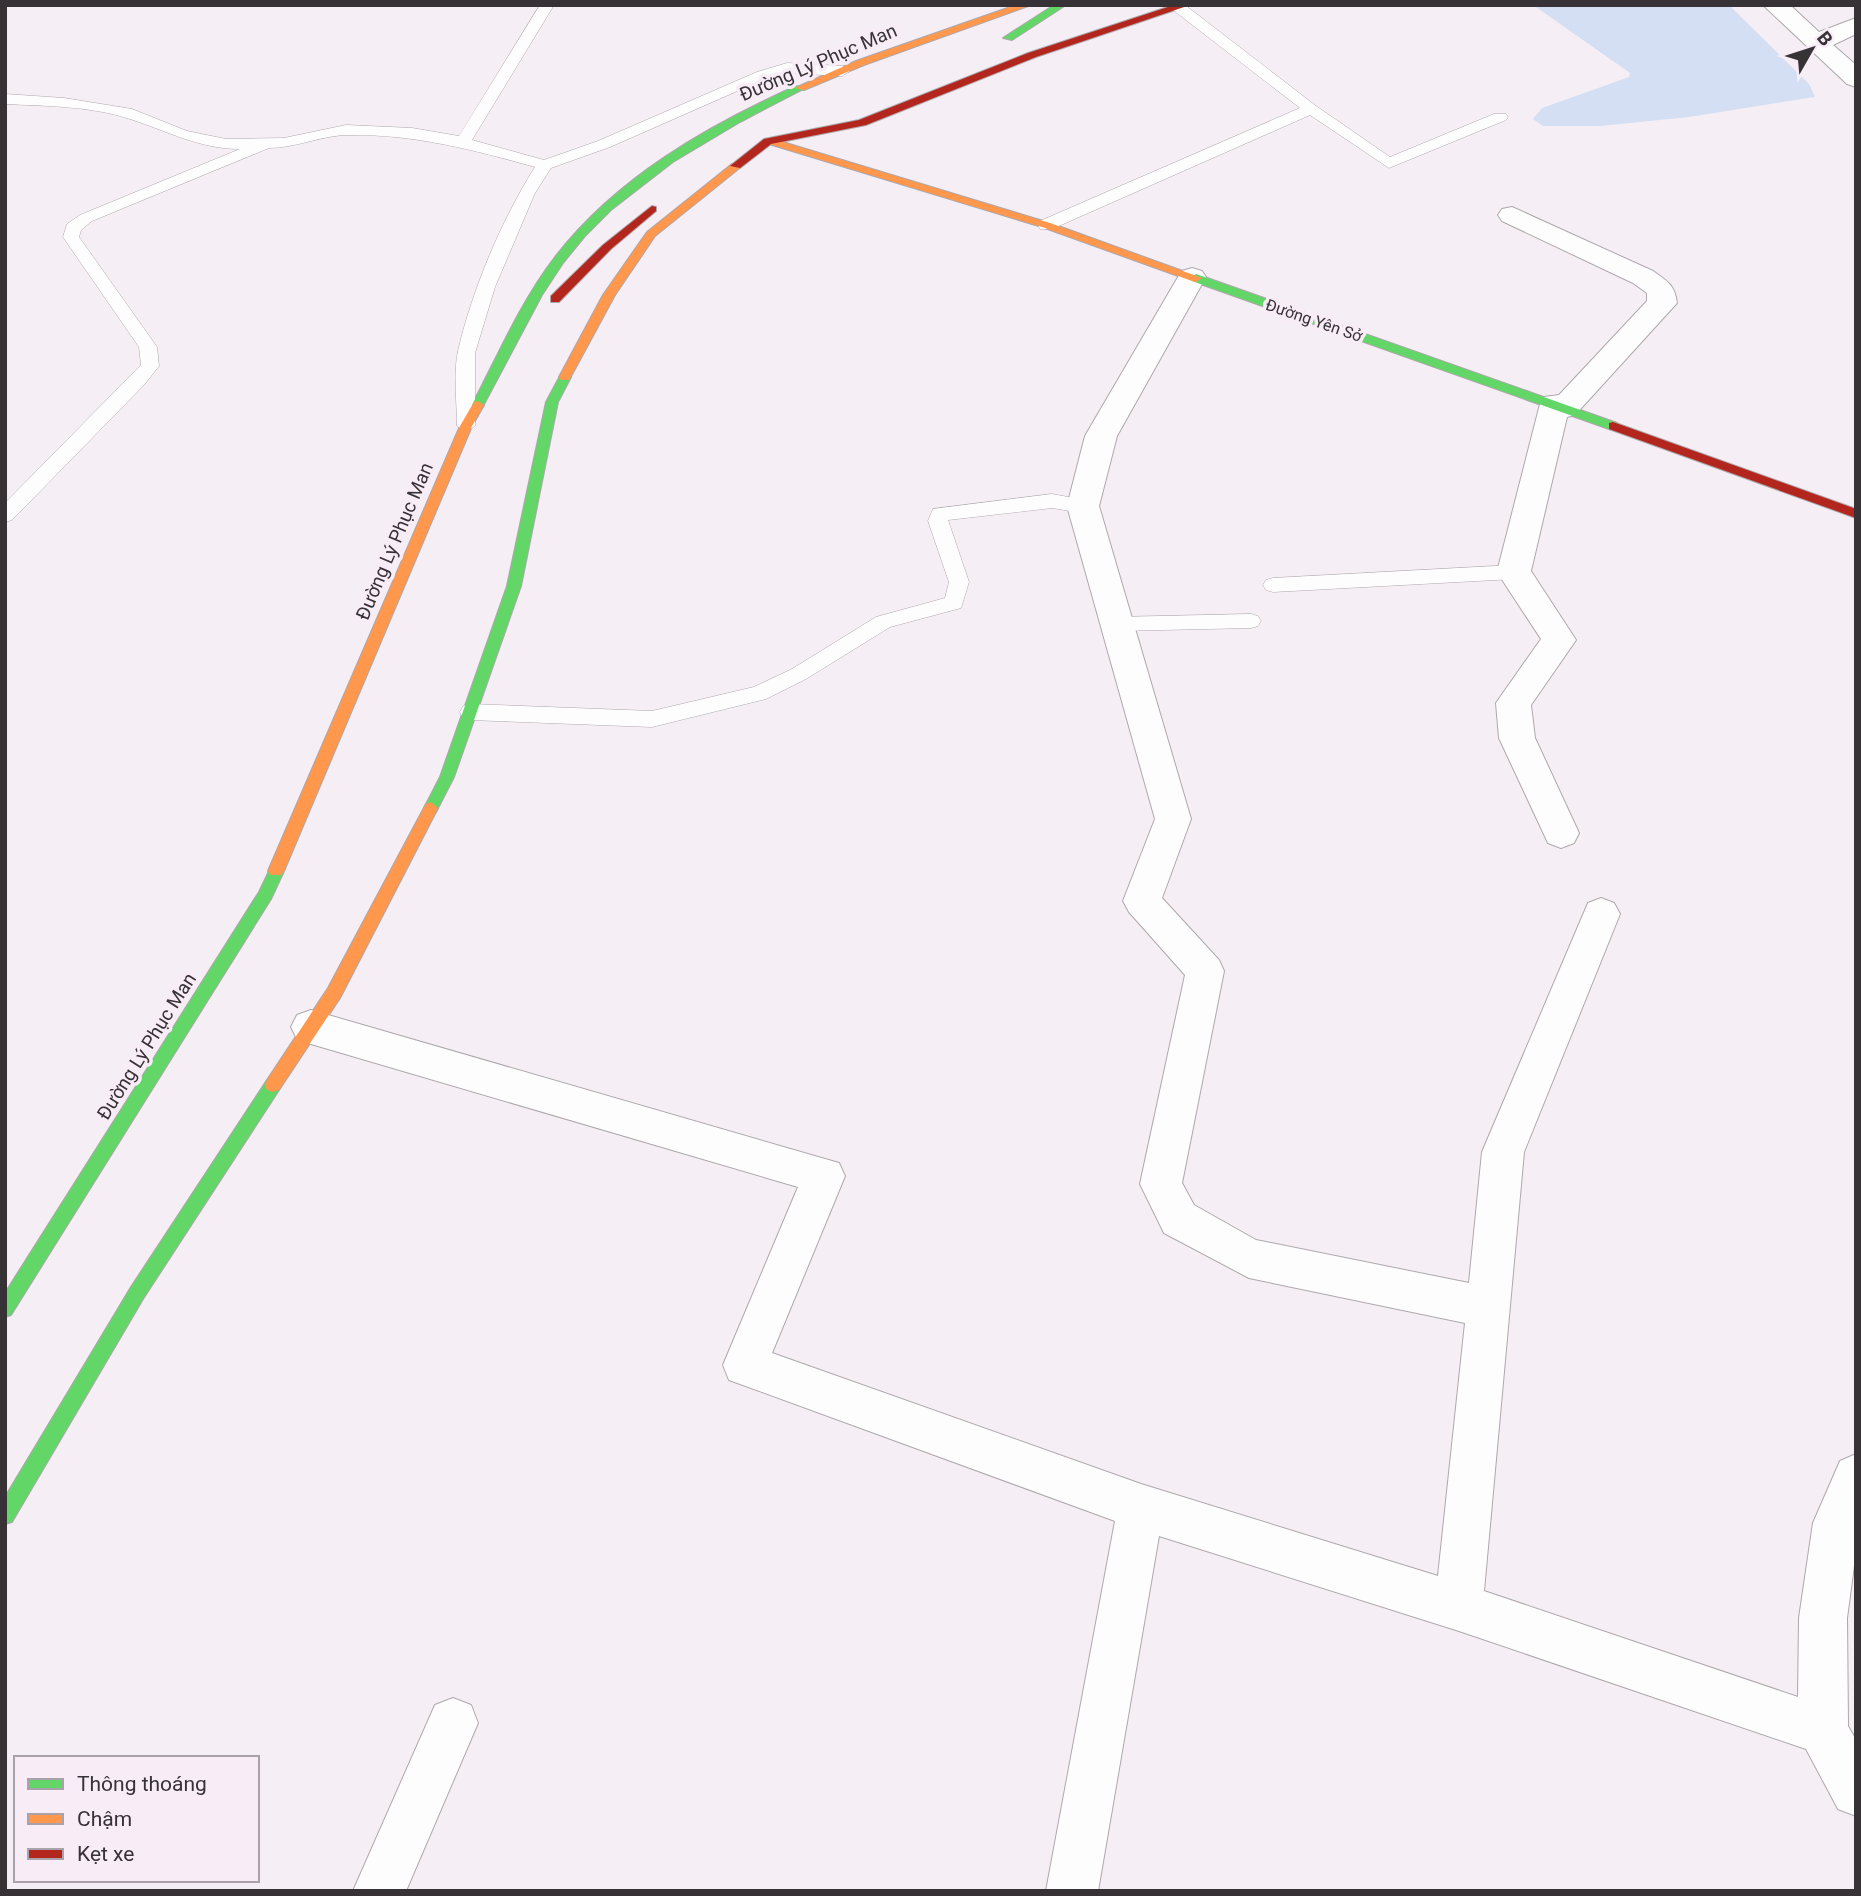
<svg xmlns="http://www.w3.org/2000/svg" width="1861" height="1896" font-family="Roboto,sans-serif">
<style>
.water{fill:#d4dff4}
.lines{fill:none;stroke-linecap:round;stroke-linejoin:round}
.lane-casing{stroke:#ada8ac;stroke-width:1}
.street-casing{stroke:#ada8ac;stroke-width:2}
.fast-casing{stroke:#ada8ac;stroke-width:2}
.slow-casing{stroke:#ada8ac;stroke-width:2}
.jam-casing{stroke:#ada8ac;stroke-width:2}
.lane{fill:#fefdfe;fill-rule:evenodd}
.street{fill:#fefdfe;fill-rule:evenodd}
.fast{fill:#63d668;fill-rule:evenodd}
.slow{fill:#ff974d;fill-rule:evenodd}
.jam{fill:#b3261e;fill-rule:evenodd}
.labels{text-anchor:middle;stroke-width:7;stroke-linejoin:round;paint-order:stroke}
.far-street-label{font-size:16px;fill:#363236;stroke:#f8ecf7}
.street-label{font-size:19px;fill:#363236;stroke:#f8ecf7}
</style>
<rect width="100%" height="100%" fill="#f5eff5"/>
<path class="water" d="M1533,5H1729L1809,84L1815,97L1689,117L1601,126H1543L1533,119L1542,108L1629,77L1630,73Z"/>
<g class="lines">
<defs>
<path id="lane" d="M540,5H554L472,140L544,160L598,141L757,72L787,63L842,66L850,71L842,76L788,73L767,78L610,147L551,168L535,193L495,287L475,353V426L466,432L457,426C457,402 453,374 458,351C472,290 502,219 535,167C474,150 414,134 349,135C322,135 296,148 269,148L92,221L81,230L79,237L157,347L159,366L144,385L12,520L5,522V503L141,365L139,347L63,237L67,224L80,215L240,149C200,149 167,131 130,119C91,106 46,106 5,104V94L64,98L132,109L187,131L226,139L284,138L346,125L412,128L459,136Z
M1172,5H1185L1316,106L1390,157L1494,114H1506L1508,117L1506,120L1389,168L1310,115L1052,229H1040L1038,225L1040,221L1300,108L1173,10Z
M1052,494L1090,501L1092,506L1090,511L1083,513L1052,508L948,520L969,582L961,608L890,627L806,679L766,699L652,727L470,720L463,718L460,712L463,706L470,704L652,711L754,687L792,669L876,617L945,598L949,582L928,521L933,509Z
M1514,565L1521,567L1524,572L1521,577L1514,579L1273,592L1266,590L1263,585L1266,580L1273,578Z
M1251,614L1258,616L1261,621L1258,626L1251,628L1117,631L1110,629L1107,624L1110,619L1117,617Z"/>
<path id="street" d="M1763,5H1790L1819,32L1856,18V34L1833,45L1856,65V87L1847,84Z
M1512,207L1653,271C1667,281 1675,285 1677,303L1575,415L1567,417L1531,571L1576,640L1531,705L1535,738L1579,833L1574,843L1561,848L1548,843L1499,738L1496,703L1541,639L1497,572L1540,404L1544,397L1559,395L1647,301V293L1633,283L1502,221L1498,215L1502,209Z
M1192,268L1202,271L1206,277L1117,436L1099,506L1191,819L1162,898L1219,960L1224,971L1182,1183L1194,1205L1256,1240L1469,1283L1482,1152L1588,903L1601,898L1614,903L1620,914L1524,1152L1484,1591L1798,1697L1799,1618L1813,1523L1840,1461L1856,1454V1551L1847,1618L1848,1726L1856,1740V1816L1838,1809L1806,1749L1459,1631L1159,1536L1098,1891H1046L1115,1521L729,1380L723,1365L798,1187L311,1044L297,1039L291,1027L297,1015L311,1010L839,1163L845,1176L772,1353L1141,1484L1438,1576L1465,1323L1249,1278L1164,1233L1140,1184L1185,975L1129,912L1123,901L1155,819L1067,506L1085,436L1178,277L1182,271Z
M453,1698L471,1705L478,1723L406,1891H353L435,1705Z"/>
<path id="fast" d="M1054,5H1066L1012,40L1003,38Z
M796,86L805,88L740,122L673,162L611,210L585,236L563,263L542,295L482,408H474L472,405C498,355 521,301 555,257C616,178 707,126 796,86Z
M1196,274L1617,423L1619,426L1613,430L1609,429L1192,281L1190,278Z
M565,373L571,377L558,402L521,586L454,777L436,812L431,814L424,808L440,777L507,586L546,402L561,374Z
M276,865L281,867L284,871L271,899L11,1315L5,1317V1293L259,892L271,867Z
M273,1078L279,1080L281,1085L279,1090L143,1299L12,1522L5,1524V1497L131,1287L267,1080Z"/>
<path id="slow" d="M1016,5H1031L864,65L804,90L795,88L856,61Z
M773,139L1050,223L1202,278L1196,282L1192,281L1042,227L769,144L768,142Z
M732,164L742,166L655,236L615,295L569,380H561L559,377L603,295L647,232Z
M478,401L484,405L472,426L284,871L281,875H271L268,871L460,426L474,402Z
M431,802L438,808L340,998L279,1090L273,1092L267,1090L265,1085L267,1080L328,988L426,804Z"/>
<path id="jam" d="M1174,5H1190L1036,57L866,125L771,144L740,168L730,166L764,139L859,120L1028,53Z
M652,206L656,207V211L611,249L559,302H551V296L603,245Z
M1613,422L1856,509V518L1609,429V423Z"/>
</defs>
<use href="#lane" class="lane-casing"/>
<use href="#street" class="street-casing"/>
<use href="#fast" class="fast-casing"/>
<use href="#slow" class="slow-casing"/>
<use href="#jam" class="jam-casing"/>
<use href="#lane" class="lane"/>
<use href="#street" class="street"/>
<use href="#fast" class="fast"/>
<use href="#slow" class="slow"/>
<use href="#jam" class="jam"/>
</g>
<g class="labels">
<g class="far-street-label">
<text transform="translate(1314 320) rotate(19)" y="6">Đường Yên Sở</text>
</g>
<g class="street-label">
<text transform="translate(818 62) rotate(-23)" y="7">Đường Lý Phục Man</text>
<text transform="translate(394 541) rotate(-67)" y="7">Đường Lý Phục Man</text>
<text transform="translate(146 1046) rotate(-58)" y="7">Đường Lý Phục Man</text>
</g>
</g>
<rect width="1861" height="1896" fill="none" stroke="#363236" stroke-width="14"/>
<rect x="14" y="1756" width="245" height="126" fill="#f8ecf7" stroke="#aaa2aa" stroke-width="2"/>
<rect x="28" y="1779" width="35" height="10" fill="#63d668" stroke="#aaa2aa" stroke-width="2"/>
<text x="77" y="1791" font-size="21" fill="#363236">Thông thoáng</text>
<rect x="28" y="1814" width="35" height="10" fill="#ff974d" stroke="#aaa2aa" stroke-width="2"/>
<text x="77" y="1826" font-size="21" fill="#363236">Chậm</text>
<rect x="28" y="1849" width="35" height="10" fill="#b3261e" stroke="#aaa2aa" stroke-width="2"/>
<text x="77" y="1861" font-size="21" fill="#363236">Kẹt xe</text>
<g transform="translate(1812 49) rotate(51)" stroke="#f8ecf7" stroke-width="5" paint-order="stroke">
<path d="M0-5L12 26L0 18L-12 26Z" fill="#363236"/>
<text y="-10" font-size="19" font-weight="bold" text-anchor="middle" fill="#363236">B</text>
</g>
</svg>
